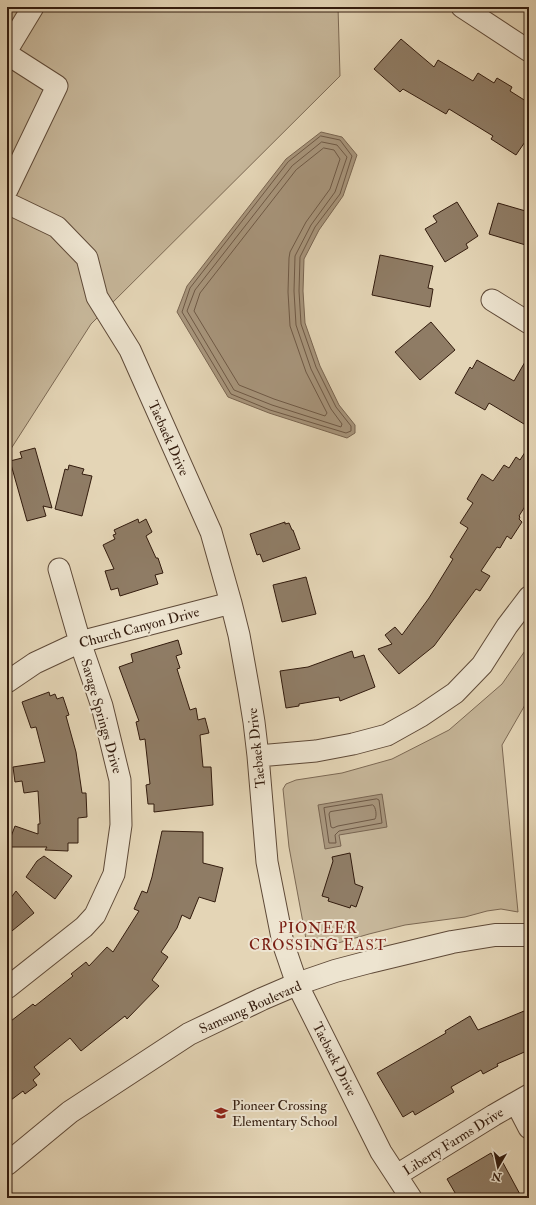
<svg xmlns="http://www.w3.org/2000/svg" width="536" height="1205" font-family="'IM FELL Double Pica',serif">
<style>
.green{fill:#c6b699;stroke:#7c6954}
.water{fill:#a8967d;stroke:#796551}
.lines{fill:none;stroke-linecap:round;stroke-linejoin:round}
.shore{stroke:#6e5946;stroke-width:1}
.building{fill:#8f7c65;stroke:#331c0e}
.minor-casing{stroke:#5f4a38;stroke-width:23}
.tertiary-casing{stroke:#5f4a38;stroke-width:24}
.minor{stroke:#ede4d0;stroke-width:21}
.tertiary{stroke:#ede4d0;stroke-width:22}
.labels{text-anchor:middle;stroke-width:4;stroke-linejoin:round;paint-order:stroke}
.street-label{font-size:14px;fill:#331c0e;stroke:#ede4d0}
.poi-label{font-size:14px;fill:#331c0e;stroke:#ede4d0;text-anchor:start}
.neighbourhood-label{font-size:15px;letter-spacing:1px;fill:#7a1f14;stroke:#ede4d0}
</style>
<rect width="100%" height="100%" fill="#e4d5b6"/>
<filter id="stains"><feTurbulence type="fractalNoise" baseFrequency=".005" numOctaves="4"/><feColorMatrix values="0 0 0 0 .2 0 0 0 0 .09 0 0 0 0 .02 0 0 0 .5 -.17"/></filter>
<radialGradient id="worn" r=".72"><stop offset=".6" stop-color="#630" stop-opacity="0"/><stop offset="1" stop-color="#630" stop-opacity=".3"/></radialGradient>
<path class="green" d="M7,7H338L340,76L91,324L7,455Z
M529,645V698L502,745L518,912L501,909L487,911L465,917L405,925L369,934L321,948L311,947L306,939L289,847L283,789L286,784L296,780L342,773L392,759L449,730L502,684Z"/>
<path class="water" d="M321,132L342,137L357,155L343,196L319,230L304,259L303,291L305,323L320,366L339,405L355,425V433L347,438L269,413L228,397L177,312L187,286L286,159Z
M382,794L387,827L339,835L341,846L325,849L318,805Z"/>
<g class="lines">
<path class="shore" d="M321,136L340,140L352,156L340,194L315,227L300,257L299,291L301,324L316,367L336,407L351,426V431L346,433L270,410L231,394L182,312L190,288L288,162Z
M322,142L337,145L347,157L335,192L311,225L295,256L294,291L296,325L311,369L331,409L342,424L341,427L272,405L234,390L187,311L195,290L292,166Z
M324,148L334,150L340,159L330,189L306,222L290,252L289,258L288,292L290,326L306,372L327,413L325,416L274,399L239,385L194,311L200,293L296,170Z
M377,799L379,800L382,823L339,831L335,835L336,843H329L324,808Z
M373,805C376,807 377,816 375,819L338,826L333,828L331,827L329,814L330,812Z"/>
</g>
<path class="building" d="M401,39L434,67L438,60L473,81L478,73L494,83L497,78L512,87L510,91L529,103V136L516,155L491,139L493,136L449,109L446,114L403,89L400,92L374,69Z
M457,202L478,236L466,244L468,248L445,262L425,229L437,222L433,216Z
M498,203L529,212V246L489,234Z
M380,255L433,266L428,288L433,289L430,307L372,295Z
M431,322L455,350L420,380L395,352Z
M529,355V427L489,403L485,410L455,393L470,367L472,369L477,360L514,381Z
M529,446V500L519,516L520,517L519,519L522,522L511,539L507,536L500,548L497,547L481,571L490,576L480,591L476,589L434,646L399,674L378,649L392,644L385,635L395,627L402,635L429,598L453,559L450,557L468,528L460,523L473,503L467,499L482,474L493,481L504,465L509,468L516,457L520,460Z
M35,448L52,508L43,506L46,516L27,521L10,461L22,458L20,452Z
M69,465L84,469L82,474L92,476L82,516L55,509L65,469L68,470Z
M138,519L139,523L146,519L152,532L146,536L156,558H158L163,573L155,575L158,584L120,596L118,588L111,590L105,571L114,569L103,545L115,539L113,535L116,534L114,530Z
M285,522V524L289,523L292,530H293L300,549L263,562L260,554L257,555L250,534Z
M306,577L316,614L282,622L273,585Z
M178,640L182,654L176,656L180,668L177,669L190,710L196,708L198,720L205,718L209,733L200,735L203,767H211L213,805L154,812V804H148L146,785L150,784L145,739L140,740L136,722L139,721L119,667L133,662L131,654Z
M352,651L354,658L364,655L375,687L340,701L339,697L299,704V706L286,708L280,671L308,667Z
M49,692L50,696L55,694L57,699L63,697L69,715L66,716L76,752L82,793H86L87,817L78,818V843H68V851L45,850L47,847H7L15,826L38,834V824H40L38,791L24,793L22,781L15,782L13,767L45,762L36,727L31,728L22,702Z
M162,831L203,832V863L223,868L215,902L199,897L190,919L182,915L177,928L161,952L168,957L152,980L159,986L127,1019L125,1016L81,1051L70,1038L34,1067L40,1074L33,1080L37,1085L25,1094L23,1091L7,1103V1024L33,1004L35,1006L73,976L71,974L86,962L89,966L107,947L113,952L139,911L134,909L142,891L147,893L152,877Z
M350,853L355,884L363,887L356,907L351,905L350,908L328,901L329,898L322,896L333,861L332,857Z
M44,856L72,876L55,899L26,877L37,861Z
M16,891L34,913L7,935V903Z
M529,1009V1050L497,1064L498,1066L483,1074L481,1070L451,1087L454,1092L415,1115L413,1111L403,1117L377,1073L446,1033L445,1031L470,1016L478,1030Z
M491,1153L497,1164L502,1161L522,1198H458L447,1179Z"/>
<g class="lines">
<defs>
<path id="minor" d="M462,7L529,51
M7,50L33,7
M7,54L57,86L7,190
M7,203L57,227L87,258L97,297L130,350L211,532L231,603L239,635L249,691L254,722L258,756L267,862L283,943L297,984L381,1152L411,1198
M492,300L529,323
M7,682L35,663L80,642L231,603
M258,756L316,751L353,744L387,735L421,716L455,693L482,665L507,626L529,597
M7,988L84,927L95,915L114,874L121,825L120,780L102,706L80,642L59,569
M516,1103L529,1128
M397,1175L494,1115L529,1095"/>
<path id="tertiary" d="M7,1164L70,1112L189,1034L262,999L297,984L335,971L369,962L452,942L495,935H529"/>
</defs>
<use href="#minor" class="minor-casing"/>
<use href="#tertiary" class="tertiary-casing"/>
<use href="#minor" class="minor"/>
<use href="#tertiary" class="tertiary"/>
</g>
<defs>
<symbol id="school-bare" viewBox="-9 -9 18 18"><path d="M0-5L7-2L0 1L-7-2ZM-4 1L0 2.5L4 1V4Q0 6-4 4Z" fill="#8f2418" stroke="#ede4d0" stroke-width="2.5" paint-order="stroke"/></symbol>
</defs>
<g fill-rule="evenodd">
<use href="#school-bare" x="211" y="1103" width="20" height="20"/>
</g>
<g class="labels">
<g class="street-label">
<text transform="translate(169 438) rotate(66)" y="5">Taebaek Drive</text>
<text transform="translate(139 627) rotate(-15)" y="5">Church Canyon Drive</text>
<text transform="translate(102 716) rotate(74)" y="5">Savage Springs Drive</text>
<text transform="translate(256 748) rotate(-96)" y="5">Taebaek Drive</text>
<text transform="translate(250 1007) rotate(-24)" y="5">Samsung Boulevard</text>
<text transform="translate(335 1059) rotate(63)" y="5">Taebaek Drive</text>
<text transform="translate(453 1141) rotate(-32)" y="5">Liberty Farms Drive</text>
</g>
<g class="poi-label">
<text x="232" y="1110">Pioneer Crossing<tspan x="232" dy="16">Elementary School</tspan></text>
</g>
<g class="neighbourhood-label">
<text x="318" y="933">PIONEER<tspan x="318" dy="17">CROSSING EAST</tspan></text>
</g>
</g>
<rect width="536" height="1205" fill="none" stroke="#e4d5b6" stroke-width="24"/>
<rect x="8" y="8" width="520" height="1189" fill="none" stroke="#331c0e" stroke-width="2"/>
<rect x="12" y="12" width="512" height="1181" fill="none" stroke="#331c0e"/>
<g transform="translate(498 1167) rotate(189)" stroke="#ede4d0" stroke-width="3" paint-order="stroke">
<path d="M0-3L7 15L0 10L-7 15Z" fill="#331c0e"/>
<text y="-6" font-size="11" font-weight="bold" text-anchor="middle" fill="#331c0e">N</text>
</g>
<rect width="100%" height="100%" filter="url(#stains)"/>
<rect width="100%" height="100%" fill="url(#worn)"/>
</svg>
